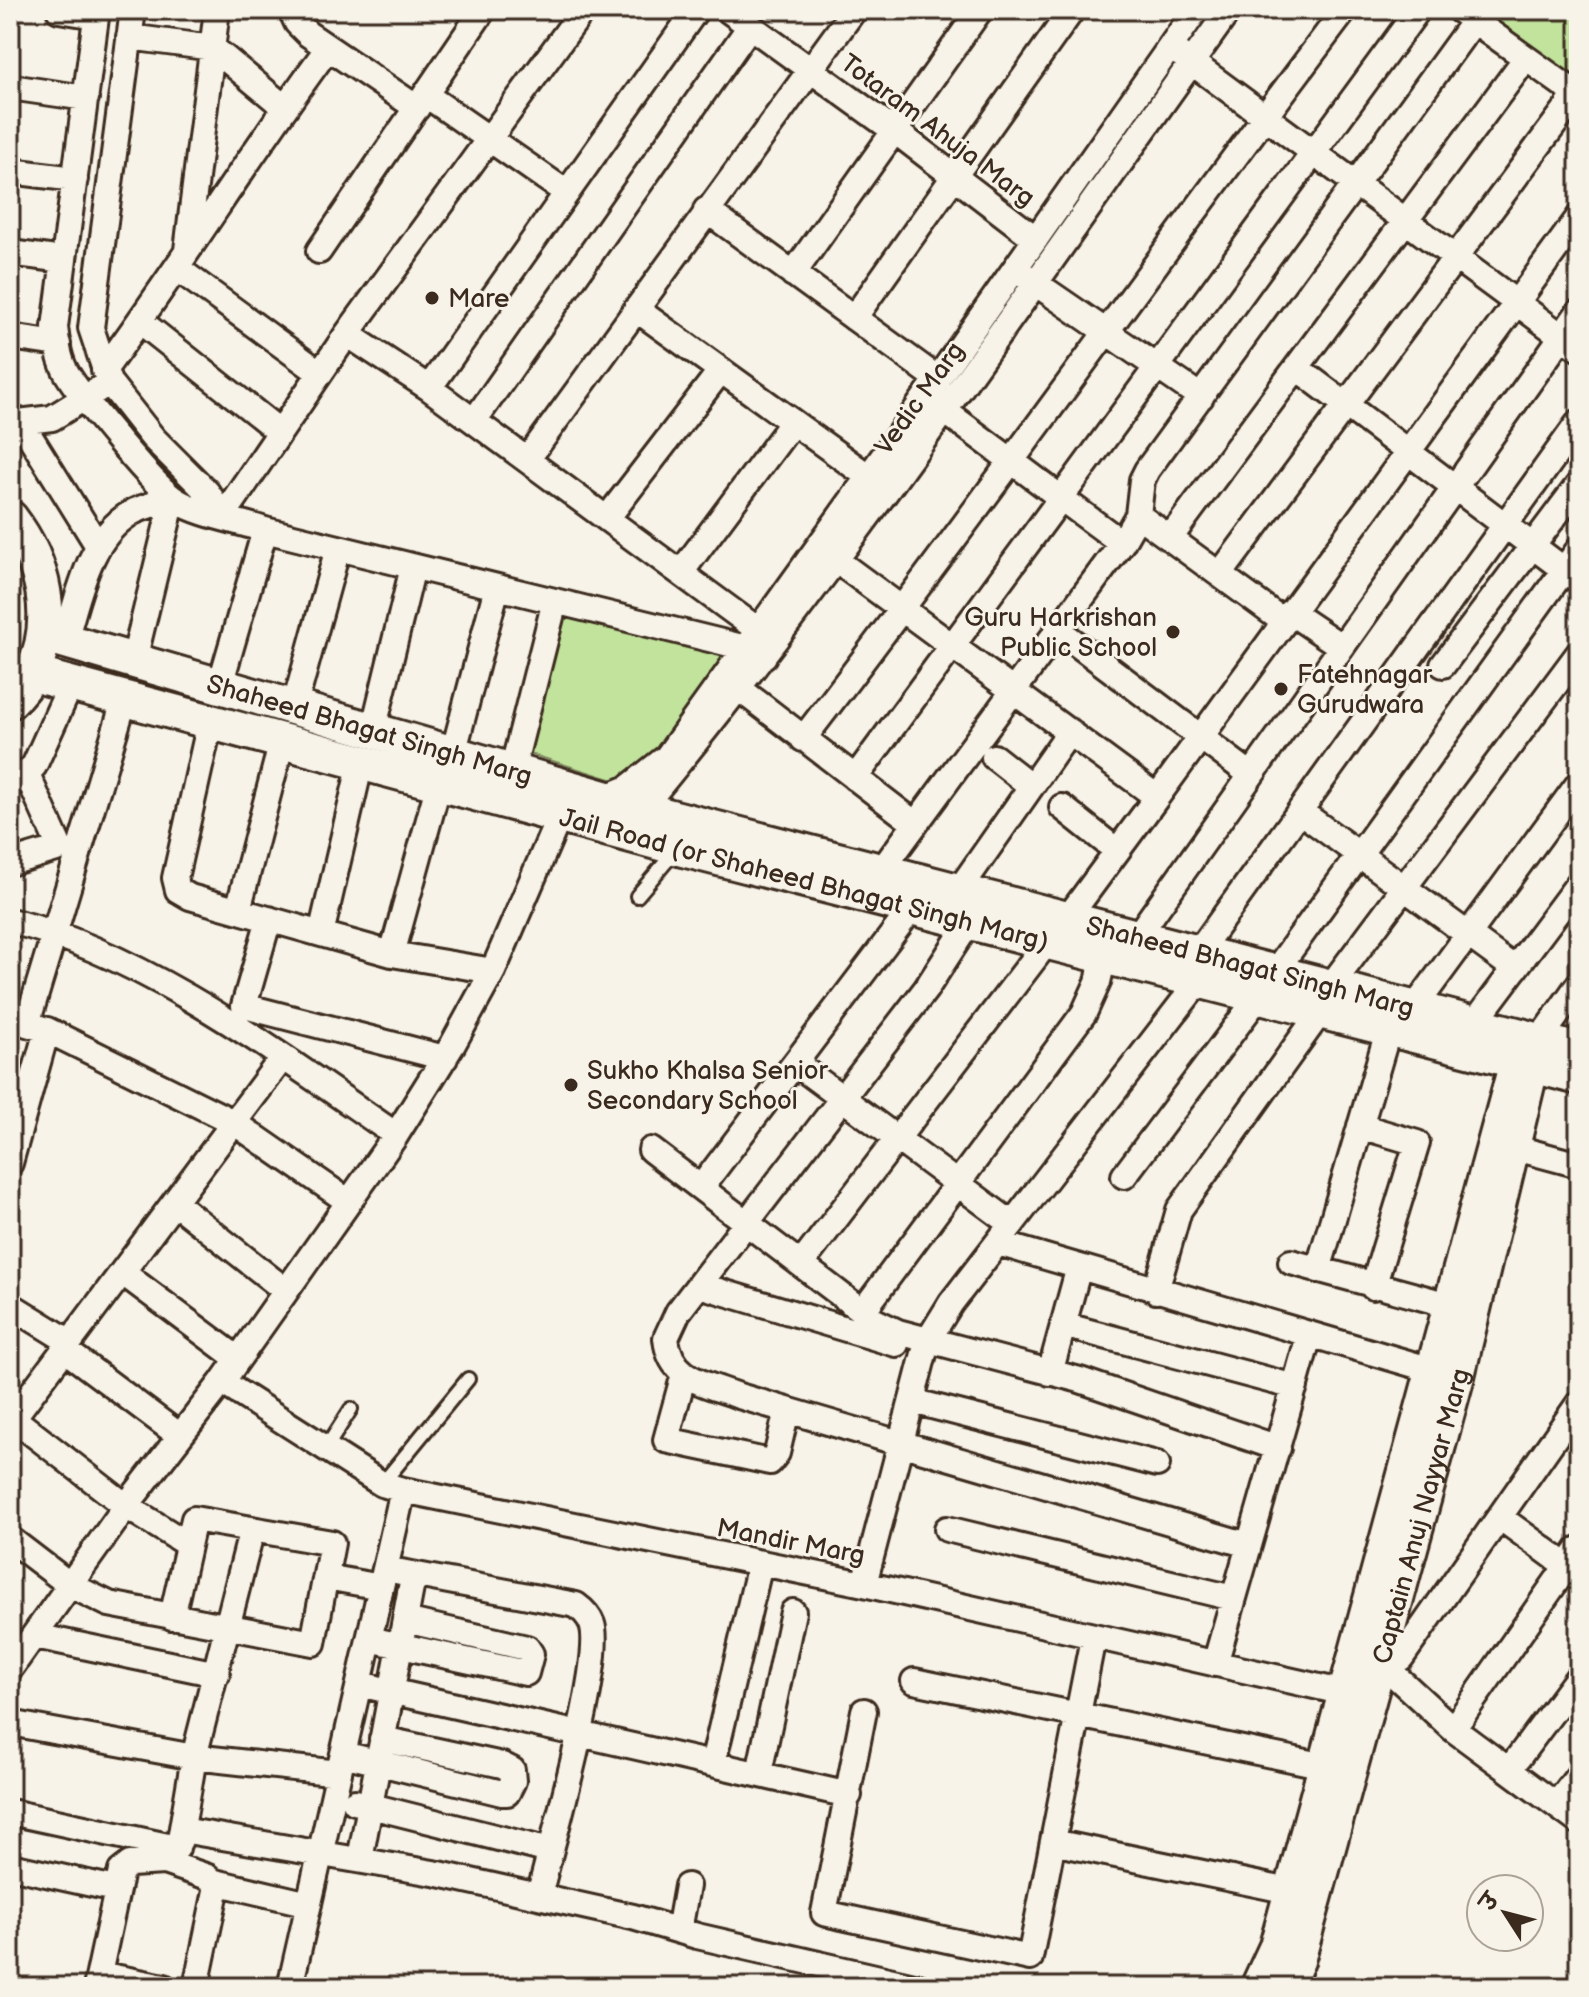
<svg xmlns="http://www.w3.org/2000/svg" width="1589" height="1997" font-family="'Balsamiq Sans','Playpen Sans Deva',sans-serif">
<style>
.green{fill:#c1e39c;stroke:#7e865d;stroke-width:2}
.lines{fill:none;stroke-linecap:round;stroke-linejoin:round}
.service-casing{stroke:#3b2a1e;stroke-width:18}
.minor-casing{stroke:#3b2a1e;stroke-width:30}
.tertiary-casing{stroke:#3b2a1e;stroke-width:36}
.secondary-casing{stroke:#3b2a1e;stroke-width:40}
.service{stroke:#f7f3e8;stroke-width:12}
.minor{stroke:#f7f3e8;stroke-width:24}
.tertiary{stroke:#f7f3e8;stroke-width:30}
.secondary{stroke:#f7f3e8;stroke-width:34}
.poi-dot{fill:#3b2a1e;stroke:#f7f3e8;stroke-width:3}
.labels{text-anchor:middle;stroke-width:6;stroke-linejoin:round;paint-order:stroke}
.street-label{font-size:26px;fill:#3b2a1e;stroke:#f7f3e8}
.poi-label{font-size:26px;fill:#3b2a1e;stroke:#f7f3e8;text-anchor:start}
</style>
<rect width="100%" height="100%" fill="#f7f3e8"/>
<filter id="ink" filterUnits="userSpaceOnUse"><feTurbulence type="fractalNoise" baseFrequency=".0125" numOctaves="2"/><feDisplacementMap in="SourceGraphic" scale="16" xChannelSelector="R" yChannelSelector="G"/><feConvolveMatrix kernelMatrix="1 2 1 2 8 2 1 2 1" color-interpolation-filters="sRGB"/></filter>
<g filter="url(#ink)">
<path class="green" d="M1504,10H1579V82L1496,20Z
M563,617L746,653L636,787L527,753Z"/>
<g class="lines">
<defs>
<path id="service" d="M637,896L676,850
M326,1448L351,1409
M382,1484L468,1379"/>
<path id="minor" d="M59,10L96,16
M97,10L55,327C57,344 59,361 68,375C82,398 157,490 177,501C203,516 236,520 265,530L746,648L764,656
M133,10L91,328L109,382L153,438L207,492L223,516
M291,10L297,23L308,34L417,108
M728,10L895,131L1036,239
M1459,10L1579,96
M129,37L213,48L284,107
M1179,53L1579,349
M10,87L86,98
M426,95L567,193
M10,171L75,179
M706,210L938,379
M187,250L217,10
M319,251L483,10
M10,253L64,260
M178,269L320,373
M793,274L980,10
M1022,274L1201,397
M636,309L869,477
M854,318L1072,10
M140,321L280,432
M347,334L429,388L758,630
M10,337L58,344
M1297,368L1579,581
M104,370C182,265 250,153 328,48
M429,388L696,10
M934,403L1061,498L1418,10
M474,421L750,26
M21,422L98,546
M10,423L52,418L99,389
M527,460L854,10
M1138,515L1283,621
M223,516L347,334L583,10
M608,517L721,370
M1170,538L1526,58
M818,547L1157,797L1579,217
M682,571L793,422
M1221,573L1577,94
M1290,612L1342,647
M1057,629L1251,775
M65,640C79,595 88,539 131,513C143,506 159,503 173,499
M134,660L173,499
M1443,665L1579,484
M728,680L913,822
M220,685L265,530
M125,698L27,1024L47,1030L235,1123L349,1202
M294,708L338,548
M210,722L175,878L178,890L190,897L392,954L493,971
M373,731L413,567
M803,739C988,499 1162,251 1345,10
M453,754L497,587
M994,757L1031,786
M512,771L555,601
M855,778L1061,498L1122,543
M10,785L34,766L71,684
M604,798L628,788L667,757L890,447L1196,10
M1062,807L1117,851
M641,809C852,554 1036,279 1229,10
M1301,812L1515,969
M10,863L60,848L27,774
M881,871L1122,543L1138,515L1142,480L1147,470L1482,10
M959,890L1070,731
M238,910L282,741
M269,919L244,1006L445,1058
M1067,919L1157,797
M10,921C143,952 284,1058 396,1135
M970,921L926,989L678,1312L666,1338C670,1380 705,1383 739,1396L1248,1545
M321,934L361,762
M1136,938L1579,312
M392,954L439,783
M1197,954L1579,422
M1274,973L1579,549
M1330,987L1579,653
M1415,1007L1579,783
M1475,1022L1579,883
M1540,1039L1579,984
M795,1063L1012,1224
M1360,1126L1417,1143L1373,1287
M1516,1148L1579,1165
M651,1150L875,1321L898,1332L1080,1380L1278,1448
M10,1163L47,1030
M1124,1176L1259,996
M702,1186L913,907
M175,1203L286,1291
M998,1243L1432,1370
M1291,1262L1449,1305
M802,1263L1048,941
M1318,1270L1389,1028
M123,1273L238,1359
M699,1285L896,1344
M1156,1291L1179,1210L1321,1011
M10,1305L70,1342
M863,1311L1084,1013L1098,982L1104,956
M1063,1325L1295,1387
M65,1350L180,1436
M1050,1373L1079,1267
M684,1374L666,1440L770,1462L777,1453L787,1410
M222,1382L382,1484L403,1490L864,1584L1359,1696
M912,1401L1157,1464
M10,1416L126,1506L187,1544
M13,1418L283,1057
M1501,1518L1579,1575
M947,1529L1233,1598
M10,1539L70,1585L109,1604L313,1643L332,1543L194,1519L172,1617
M385,1569L576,1605C583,1610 589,1616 592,1624C605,1659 550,1850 539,1896
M326,1577L381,1587
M864,1584L927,1342L951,1303L1199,981
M35,1636L217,1674
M369,1639L526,1673L531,1654L527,1648L405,1620
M1401,1658L1579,1403
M1364,1663L1390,1671L1453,1729L1579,1822
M1215,1664L1309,1336
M10,1669L126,1506L222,1382L396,1135L453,1044L493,971L560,815
M914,1681L1325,1766
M359,1684L849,1795
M864,1711L824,1913L1030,1958L1093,1638
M10,1723L194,1757L339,1773
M1453,1729L1579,1549
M343,1754L502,1793H507L513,1781L512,1770L502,1765L382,1739
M713,1763L760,1564
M1509,1770L1579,1676
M759,1773L793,1612
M355,1802L550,1851
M1556,1805L1579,1775
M10,1812L177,1848
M182,1830L439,1874L633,1917L697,1936L919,1987
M1053,1842L1290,1891
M360,1859L413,1577
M164,1862L208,1877L217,1886L196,1987
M10,1866L115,1889
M215,1882L309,1904
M679,1931L687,1886
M99,1974L121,1871L130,1864L164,1862L171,1857L180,1840L194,1757L252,1529
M96,1987L99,1974L164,1987
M290,1987L403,1490"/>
<g id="tertiary">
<path d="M1256,1987L1275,1946L1521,1040"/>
<path id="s1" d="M1287,1987L1299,1961L1459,1376L1539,1043"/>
</g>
<g id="secondary">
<path d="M10,518C44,562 57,619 33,671C28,682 18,692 10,701"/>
<path id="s2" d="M45,635L663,815L1579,1051"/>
<path id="s3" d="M33,674L679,848L1579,1077"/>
</g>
</defs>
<use href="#service" class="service-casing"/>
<use href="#minor" class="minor-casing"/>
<use href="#tertiary" class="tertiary-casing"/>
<use href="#secondary" class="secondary-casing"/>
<use href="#service" class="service"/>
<use href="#minor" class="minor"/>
<use href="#tertiary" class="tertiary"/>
<use href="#secondary" class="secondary"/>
</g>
</g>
<g class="poi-dot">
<circle cx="432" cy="298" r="8"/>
<circle cx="1173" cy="632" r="8"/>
<circle cx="1281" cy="689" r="8"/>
<circle cx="571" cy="1085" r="8"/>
</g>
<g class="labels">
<g class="street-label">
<text transform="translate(938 130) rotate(37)" y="9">Totaram Ahuja Marg</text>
<text transform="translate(919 398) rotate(-54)" y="9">Vedic Marg</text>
<text dy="9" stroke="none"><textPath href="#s2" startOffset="338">Shaheed Bhagat Singh Marg</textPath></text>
<text dy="9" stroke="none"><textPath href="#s3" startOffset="798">Jail Road (or Shaheed Bhagat Singh Marg)</textPath></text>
<text dy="9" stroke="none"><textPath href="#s2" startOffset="1250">Shaheed Bhagat Singh Marg</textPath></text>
<text dy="9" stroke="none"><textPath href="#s1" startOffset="490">Captain Anuj Nayyar Marg</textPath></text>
<text transform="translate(791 1541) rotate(11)" y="9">Mandir Marg</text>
</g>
<g class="poi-label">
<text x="448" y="307">Mare</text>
<text x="1157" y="626" text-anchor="end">Guru Harkrishan<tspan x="1157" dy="30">Public School</tspan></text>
<text x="1297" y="683">Fatehnagar<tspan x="1297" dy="30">Gurudwara</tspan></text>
<text x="587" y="1079">Sukho Khalsa Senior<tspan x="587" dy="30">Secondary School</tspan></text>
</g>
</g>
<rect width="1589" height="1997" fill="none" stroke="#f7f3e8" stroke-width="40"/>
<rect x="20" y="20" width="1549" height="1957" fill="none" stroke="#3b2a1e" stroke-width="3" filter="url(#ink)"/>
<g transform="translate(1505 1913) rotate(306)"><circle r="38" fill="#f7f3e8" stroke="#aca397" stroke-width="2"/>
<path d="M0-6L14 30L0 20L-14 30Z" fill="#3b2a1e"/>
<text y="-12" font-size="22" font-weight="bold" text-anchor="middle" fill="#3b2a1e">उ</text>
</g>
</svg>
